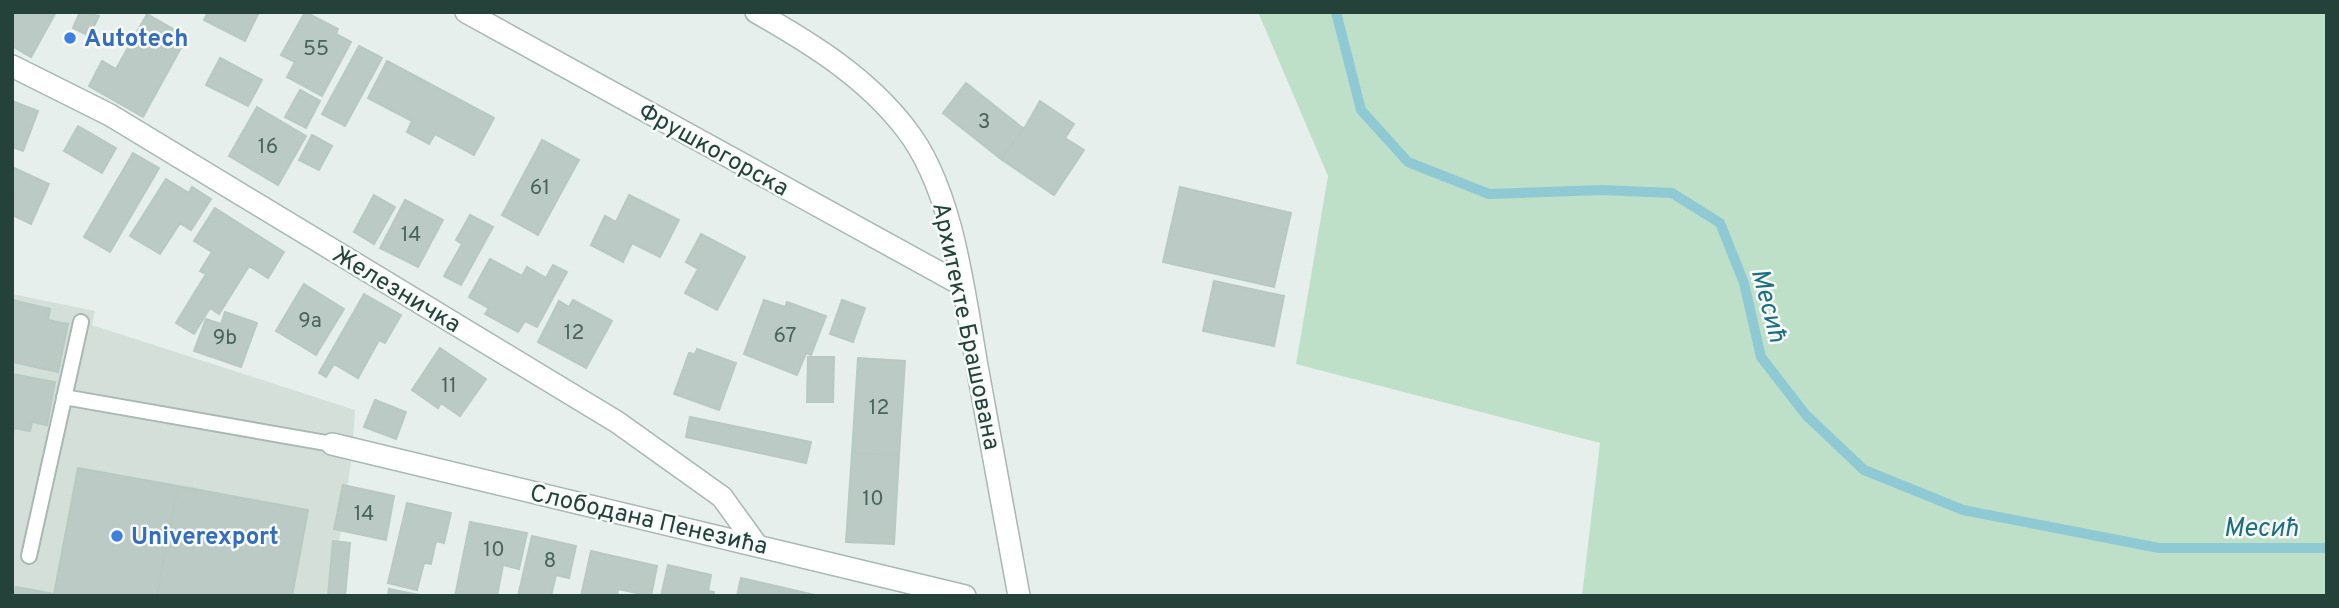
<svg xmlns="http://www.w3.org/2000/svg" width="2339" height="608" font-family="Overpass,sans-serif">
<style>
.built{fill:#d4dfda}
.green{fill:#bfe0c8}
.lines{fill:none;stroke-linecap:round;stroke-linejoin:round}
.stream{stroke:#8ec9d4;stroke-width:10}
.building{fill:#bbcac4;stroke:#b8c9c2;stroke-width:2}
.service-casing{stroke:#a8b8b2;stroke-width:18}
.minor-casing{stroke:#a8b8b2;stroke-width:24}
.tertiary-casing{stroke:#a8b8b2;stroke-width:24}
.service{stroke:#fff;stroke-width:14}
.minor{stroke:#fff;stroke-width:21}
.tertiary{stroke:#fff;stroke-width:21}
.shop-dot{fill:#3f7fe0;stroke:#f7fbf9;stroke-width:2.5}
.labels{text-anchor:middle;stroke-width:5;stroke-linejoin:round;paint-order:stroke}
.number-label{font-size:21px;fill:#4a645c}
.shop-label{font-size:24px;font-weight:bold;fill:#366cbe;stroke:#f7fbf9;text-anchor:start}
.street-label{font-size:24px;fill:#24423a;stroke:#f7fbf9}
.water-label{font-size:26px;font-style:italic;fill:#1c6f80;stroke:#f7fbf9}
</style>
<rect width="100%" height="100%" fill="#e6efeb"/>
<path class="built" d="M12,294L95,311L92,325L355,410L352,456L331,596H12Z"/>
<path class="green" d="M1258,12H2327V596H1582L1600,443L1296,364L1328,176Z"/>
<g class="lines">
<path class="stream" d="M1336,12L1361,110L1408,162L1489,194L1602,190L1672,193L1720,223L1744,283L1761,357L1806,415L1864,470L1963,510L2159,548H2327"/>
</g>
<path class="building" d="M12,12H56L31,57L12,46Z
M80,12L99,16L89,36L73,28Z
M208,12H259L245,41L204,20Z
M305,12L338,29L336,34L351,42L322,96L287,77L295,62L281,55Z
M147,14L187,37L143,117L89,86L102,61L116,69Z
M359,46L382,58L345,126L322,114Z
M220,58L262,80L248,106L206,85Z
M387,61L494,118L474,155L435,134L429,144L407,132L412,121L368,98Z
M966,83L1024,129L1001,159L943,113Z
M300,90L320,101L306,128L285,117Z
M12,101L38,111L23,151L12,147Z
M1040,101L1074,124L1065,138L1084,150L1054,195L1001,159L1024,129Z
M257,107L306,136L278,185L229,156Z
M78,126L116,148L102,173L64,151Z
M312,135L332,146L319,170L299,160Z
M542,140L579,160L538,235L502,215Z
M133,153L159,168L110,252L84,237Z
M12,167L49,184L31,224L12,215L15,193L12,192Z
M166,179L189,193L192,187L211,199L191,230L180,223L160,254L130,236Z
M1180,187L1291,213L1274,287L1163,262Z
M374,195L395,207L374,244L354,232Z
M629,195L679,220L660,257L632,243L623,262L591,245L605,216L616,222Z
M405,200L443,220L418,267L380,248Z
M215,208L284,252L268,278L249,266L219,314L210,308L194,334L176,323L206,274L200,271L212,252L194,241Z
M470,215L493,227L461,285L444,276L462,244L456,240Z
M701,234L745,257L717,310L685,293L698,269L686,262Z
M490,259L522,276L527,267L546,278L553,265L567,272L537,327L525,321L518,332L485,314L489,308L469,297Z
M1214,281L1284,296L1274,346L1203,331Z
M304,284L344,309L316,355L276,331Z
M364,294L401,315L385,343L379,340L358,378L334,364L326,377L319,373Z
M12,300L50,309L48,320L68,324L58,372L12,362Z
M573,300L612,321L586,368L538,342L559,301L569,307Z
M764,300L785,307L787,302L826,316L811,355L806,353L797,375L744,354Z
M842,300L865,308L853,342L830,334Z
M225,312L257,323L241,367L194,351L206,319L221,324Z
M440,348L486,379L460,416L441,403L438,408L412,390Z
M697,349L736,363L719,410L674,394L689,353L695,354Z
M808,357H834L833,402H807Z
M858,358L905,361L899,455L852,453Z
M12,374L55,382L47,425L32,422L30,431L14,428L12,439Z
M375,400L406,412L396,439L364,427Z
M690,417L811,442L806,463L686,437Z
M852,453L899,455L894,544L846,542Z
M78,468L178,486L157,596H14L16,587L54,594Z
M343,485L394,496L386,540L334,529Z
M178,486L308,510L292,596H157Z
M407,503L451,513L444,543L436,541L431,564L424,563L417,590L388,583Z
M470,522L527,533L519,569L503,565L497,596H455Z
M532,536L576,546L569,578L556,575L551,596H518Z
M333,541L350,543L345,596H328Z
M591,551L657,566L651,596L618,589L617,596H581Z
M668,565L711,575L708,591L714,592L713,596H661Z
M741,578L819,596H737Z
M389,589L424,596H388Z"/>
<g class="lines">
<defs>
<path id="service" d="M64,397L332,444
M29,556L81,322"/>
<path id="minor" d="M466,12L962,285
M12,66L110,115L617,422L722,497L756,544
M332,444L965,596"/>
<path id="tertiary" d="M756,12C812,44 866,77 906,129C953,189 964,292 977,366C991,442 1005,519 1019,596"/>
</defs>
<use href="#service" class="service-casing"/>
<use href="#minor" class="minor-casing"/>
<use href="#tertiary" class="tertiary-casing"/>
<use href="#service" class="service"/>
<use href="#minor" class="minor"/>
<use href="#tertiary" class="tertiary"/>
</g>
<g class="shop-dot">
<circle cx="70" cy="38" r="7"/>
<circle cx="117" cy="536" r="7"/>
</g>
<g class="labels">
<g class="number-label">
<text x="316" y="55">55</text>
<text x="984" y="128">3</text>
<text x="268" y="153">16</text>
<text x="540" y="194">61</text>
<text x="411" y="241">14</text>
<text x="310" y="327">9a</text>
<text x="574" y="339">12</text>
<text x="785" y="342">67</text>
<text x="225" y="344">9b</text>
<text x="449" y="392">11</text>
<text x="879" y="414">12</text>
<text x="873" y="505">10</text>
<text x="364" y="520">14</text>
<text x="494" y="556">10</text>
<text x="550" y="567">8</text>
</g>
<g class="shop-label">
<text x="84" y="46">Autotech</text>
<text x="131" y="544">Univerexport</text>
</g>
<g class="street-label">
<text transform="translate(714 149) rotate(29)" y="8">Фрушкогорска</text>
<text transform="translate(397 289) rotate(31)" y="8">Железничка</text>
<text transform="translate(967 326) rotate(78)" y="8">Архитекте Брашована</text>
<text transform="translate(649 519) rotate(13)" y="8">Слободана Пенезића</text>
</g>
<g class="water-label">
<text transform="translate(1770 305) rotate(75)" y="9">Месић</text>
<text x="2261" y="536">Месић</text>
</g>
</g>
<rect width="2339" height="608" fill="none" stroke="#24423a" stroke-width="28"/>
</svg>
